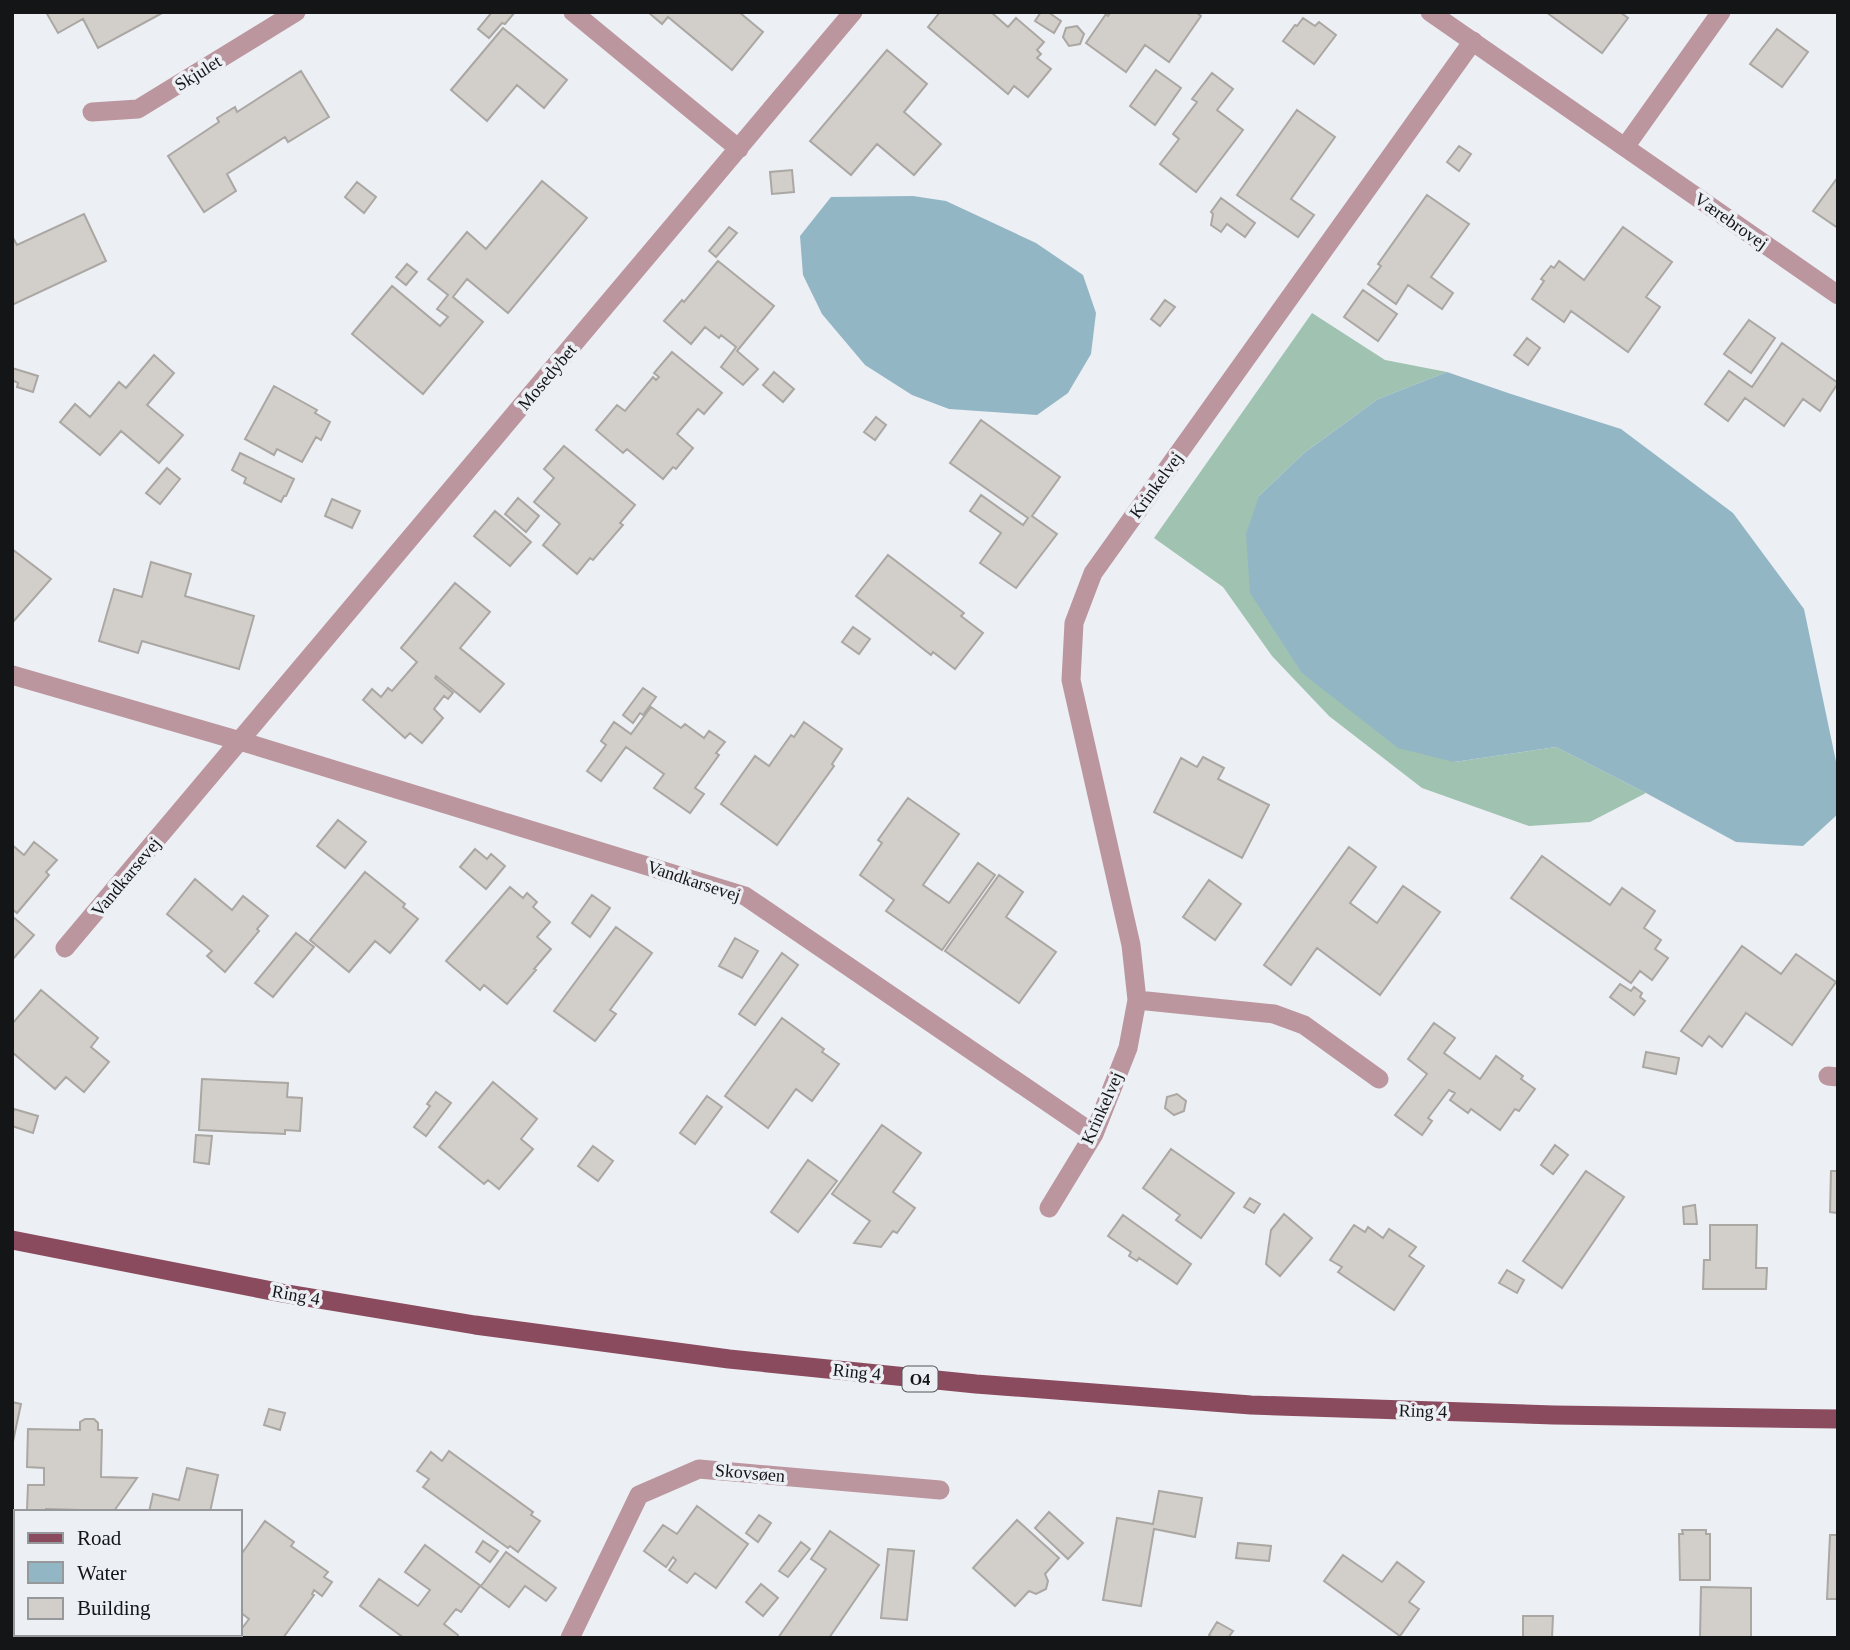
<svg xmlns="http://www.w3.org/2000/svg" width="1850" height="1650" font-family="'Times New Roman',serif">
<style>
.forest{fill:#a0c2b1}
.water{fill:#93b6c5}
.building{fill:#d2ceca;stroke:#aba7a3;stroke-width:2}
.lines{fill:none;stroke-linecap:round;stroke-linejoin:round}
.minor{stroke:#bb969f;stroke-width:19}
.tertiary{stroke:#bb969f;stroke-width:19}
.primary{stroke:#8a4b5e;stroke-width:19}
.labels{text-anchor:middle;stroke-width:7;stroke-linejoin:round;paint-order:stroke}
.shield{fill:#eceff4;stroke:#555659;stroke-width:2}
.shield-label{font-size:16px;font-weight:bold;fill:#141517}
.street-label{font-size:18px;fill:#141517;stroke:#eceff4}
</style>
<rect width="100%" height="100%" fill="#eceff4"/>
<path class="forest" d="M1312,313L1385,360L1447,372L1378,399L1304,453L1259,496L1454,762L1556,747L1646,793L1590,822L1529,826L1422,788L1329,716L1272,656L1223,587L1154,538Z"/>
<path class="water" d="M913,196L946,201L1036,243L1083,275L1096,313L1091,354L1068,393L1037,415L949,409L912,395L865,365L822,314L803,275L800,236L831,197Z
M1447,372L1511,394L1621,429L1733,513L1804,609L1838,771V814L1803,846L1736,842L1646,793L1556,747L1454,762L1398,748L1302,673L1250,593L1246,534L1259,496L1304,453L1378,399Z"/>
<path class="building" d="M46,12H164L98,48L83,19L58,33Z
M492,12H515L505,24L502,23L489,38L478,29Z
M648,12H739L763,32L732,70L668,17L662,24Z
M940,12H991L1008,27L1016,18L1044,42L1037,50L1041,54L1037,58L1051,69L1028,97L1014,86L1008,94L928,27Z
M1041,12H1048L1061,21L1054,33L1035,21Z
M1111,12H1196L1201,16L1169,62L1145,45L1126,72L1086,43L1106,14L1108,16Z
M1546,12H1620L1628,18L1602,53Z
M1303,18L1315,26L1319,22L1336,35L1314,64L1283,41L1295,25L1297,26Z
M1077,26L1084,34L1080,44L1069,46L1063,37L1066,28Z
M503,28L567,80L544,108L517,85L487,121L451,90Z
M1777,29L1808,52L1782,87L1750,64Z
M887,50L927,84L904,112L941,144L914,175L877,144L851,175L810,141Z
M1156,70L1181,88L1155,125L1130,106Z
M301,71L329,117L288,142L285,137L227,174L236,191L204,212L168,156L219,122L217,118L235,107L237,112Z
M1212,73L1233,89L1217,110L1243,130L1196,192L1160,164L1179,139L1173,134L1197,102L1192,99Z
M1297,110L1335,137L1291,199L1314,215L1298,237L1237,195Z
M1459,146L1471,154L1459,171L1447,162Z
M792,170L794,192L772,194L770,172Z
M1838,177V228L1813,211Z
M542,181L587,218L508,313L467,279L453,297L483,322L423,394L352,334L392,286L440,326L448,317L437,309L448,295L428,279L467,232L486,249Z
M357,182L376,197L364,213L345,197Z
M1427,195L1469,224L1431,277L1453,293L1442,309L1408,285L1396,304L1368,284L1381,266L1378,264Z
M1221,198L1255,223L1245,237L1227,224L1221,232L1211,225L1213,214L1211,212Z
M84,214L106,261L12,305V236L17,245Z
M729,227L737,233L716,257L709,251Z
M1623,227L1672,262L1646,297L1660,307L1628,352L1571,311L1564,322L1532,299L1544,281L1541,279L1551,266L1554,268L1559,261L1584,280Z
M718,261L774,306L737,351L758,369L743,385L721,367L736,347L721,335L719,338L705,327L691,344L664,321L682,300L684,302Z
M407,264L417,272L406,285L396,277Z
M1363,290L1397,314L1378,341L1344,317Z
M1165,300L1175,307L1160,326L1151,319Z
M1749,320L1775,338L1751,373L1724,354Z
M1527,338L1540,348L1528,365L1514,355Z
M1782,343L1838,383L1820,411L1803,399L1784,426L1745,398L1728,421L1705,404L1729,371L1752,387Z
M672,352L722,393L704,414L698,409L677,434L693,448L676,469L673,467L663,479L627,449L623,453L596,430L617,405L625,411L653,377L656,380L659,377L654,373Z
M154,355L174,373L147,405L183,435L159,463L121,431L100,455L60,422L75,404L90,417L119,382L126,388Z
M12,368L38,376L33,392L17,387L18,383L12,380Z
M774,372L794,389L783,402L763,385Z
M274,386L317,410L315,413L330,422L321,440L316,437L302,462L277,449L274,455L245,439Z
M876,417L886,425L875,440L864,432Z
M981,420L1060,477L1032,516L1057,534L1016,588L980,563L1001,533L970,511L981,495L1023,525L1028,518L950,463Z
M564,446L635,505L620,523L623,525L593,560L590,558L577,574L543,545L560,524L534,502L554,478L544,469Z
M240,453L294,479L286,496H284L281,502L244,483L246,478L232,470Z
M167,468L180,479L160,504L146,493Z
M518,498L539,516L526,532L505,514Z
M332,499L360,511L352,528L325,516Z
M495,511L531,542L510,566L474,536Z
M12,549L51,579L12,623Z
M888,555L964,613L961,616L983,633L955,669L933,652L931,655L856,596Z
M151,562L191,574L185,596L254,616L239,669L142,641L138,653L99,641L114,589L142,597Z
M455,583L490,612L460,648L504,684L480,712L436,676L435,678L453,693L448,699L444,696L434,709L443,718L422,743L410,733L405,738L363,700L372,689L381,697L388,688L392,691L417,662L401,648Z
M853,627L870,639L859,654L842,642Z
M643,688L656,697L643,715L640,713L633,723L623,715Z
M651,707L681,728L685,724L704,738L709,731L725,742L716,753L719,755L695,788L704,794L690,813L654,788L664,774L626,747L601,781L587,771L606,745L601,741L614,722L631,734Z
M804,722L842,749L832,764L834,766L777,845L721,804L755,756L769,766L791,735L794,737Z
M1203,757L1224,768L1218,779L1269,805L1242,858L1154,812L1181,758L1197,767Z
M908,798L959,834L923,885L949,903L978,863L995,875L942,950L886,911L894,900L860,875L882,843L878,840Z
M338,820L366,842L345,868L317,846Z
M34,842L57,860L46,872L49,875L17,913L12,909V845L24,855Z
M1349,847L1376,867L1350,903L1377,923L1403,886L1440,912L1380,995L1317,948L1291,985L1264,965Z
M475,849L487,859L491,854L505,866L486,889L460,867Z
M1542,856L1610,905L1622,888L1655,911L1644,928L1661,940L1655,949L1668,958L1652,980L1640,971L1631,983L1511,898Z
M365,872L405,904L403,907L418,919L390,953L375,941L349,972L310,940Z
M999,875L1023,892L1006,917L1056,952L1019,1003L945,951Z
M195,879L232,910L243,896L268,916L257,929L259,931L225,972L207,956L212,951L167,914Z
M1209,880L1241,904L1215,940L1183,917Z
M510,887L523,898L527,893L537,902L533,907L550,922L537,937L551,949L534,969L536,970L507,1004L484,985L480,990L446,961Z
M592,895L610,908L590,937L572,923Z
M12,916L34,935L12,960Z
M616,927L652,953L610,1010L616,1014L595,1041L554,1011Z
M296,933L314,947L273,997L255,983Z
M735,938L758,951L742,978L719,966Z
M1742,946L1781,974L1796,954L1836,982L1792,1045L1746,1013L1722,1047L1709,1036L1702,1046L1681,1031Z
M782,953L798,965L755,1025L739,1014Z
M1620,984L1631,991L1634,987L1642,993L1640,997L1645,1001L1634,1015L1610,997Z
M41,990L98,1038L91,1047L109,1062L84,1092L66,1077L55,1089L12,1052V1024Z
M782,1018L824,1049L822,1052L839,1064L812,1101L796,1089L768,1128L725,1096Z
M1434,1023L1455,1038L1444,1053L1480,1079L1496,1056L1523,1076L1521,1079L1535,1089L1519,1111L1515,1109L1500,1130L1471,1109L1468,1113L1450,1100L1455,1093L1449,1090L1428,1118L1432,1121L1422,1135L1395,1115L1427,1074L1408,1059Z
M1646,1052L1679,1058L1676,1074L1643,1067Z
M202,1079L288,1083L287,1097L302,1098L300,1131L285,1130V1134L199,1130Z
M493,1082L537,1119L521,1139L533,1149L499,1189L488,1180L484,1184L439,1147Z
M436,1092L451,1103L426,1136L414,1127L430,1106L427,1104Z
M1177,1094L1186,1101L1184,1111L1174,1115L1165,1108L1167,1097Z
M707,1096L722,1107L695,1144L680,1133Z
M14,1109L38,1116L33,1133L12,1126V1115Z
M882,1125L921,1153L893,1192L915,1208L897,1233L893,1231L881,1247L854,1243L870,1221L832,1194Z
M196,1135L212,1136L209,1164L194,1162Z
M1555,1145L1568,1155L1553,1174L1541,1165Z
M593,1146L613,1161L598,1181L578,1166Z
M1171,1149L1234,1193L1201,1238L1176,1220L1180,1215L1143,1188Z
M808,1160L837,1181L798,1232L771,1212Z
M1586,1171L1624,1197L1562,1288L1523,1261Z
M1831,1171H1838V1213L1830,1212Z
M1250,1198L1260,1204L1254,1213L1244,1207Z
M1695,1205L1697,1224H1684L1683,1207Z
M1284,1214L1312,1238L1280,1276L1266,1264L1271,1230Z
M1123,1215L1191,1264L1177,1284L1139,1258L1137,1261L1129,1256L1131,1252L1108,1236Z
M1354,1225L1365,1232L1368,1227L1383,1238L1389,1229L1416,1247L1409,1256L1424,1266L1394,1310L1338,1272L1342,1267L1330,1260Z
M1710,1225H1757L1756,1268H1767L1766,1289H1703L1704,1260H1710Z
M1507,1270L1524,1280L1517,1293L1499,1283Z
M12,1402L21,1404L12,1446Z
M269,1409L285,1413L280,1430L264,1425Z
M85,1419H94L98,1423V1430H102L101,1477L137,1478L114,1511L46,1509V1511L27,1510L28,1485H44V1468L27,1467L28,1429L80,1430V1422Z
M449,1451L533,1512L531,1515L540,1521L518,1552L510,1546L508,1548L423,1487L429,1479L417,1471L431,1452L442,1461Z
M187,1468L218,1475L210,1512H149L153,1494L179,1500Z
M1159,1491L1202,1498L1195,1537L1154,1529L1141,1606L1103,1600L1117,1518L1153,1524Z
M697,1506L748,1544L716,1588L695,1573L687,1583L669,1570L676,1560L673,1557L666,1567L644,1551L663,1525L677,1534Z
M1049,1512L1083,1543L1068,1559L1035,1528Z
M759,1515L771,1523L758,1542L746,1533Z
M1017,1520L1059,1558L1045,1574L1048,1581L1046,1589L1036,1594L1029,1591L1015,1606L973,1568Z
M265,1521L294,1542L291,1546L328,1572L324,1577L332,1582L322,1596L314,1590L312,1594L314,1595L283,1638H235L240,1634V1631L249,1619L240,1612V1556Z
M1682,1530H1706V1534H1710V1580H1680L1679,1534H1683Z
M830,1531L879,1565L829,1638H778L826,1569L811,1559Z
M1830,1535H1838V1599H1827Z
M483,1541L498,1551L490,1562L476,1552Z
M801,1542L810,1549L788,1577L779,1571Z
M1238,1543L1271,1546L1269,1561L1236,1558Z
M425,1545L481,1586L506,1552L556,1588L546,1601L525,1586L509,1607L480,1586L461,1612L456,1609L444,1624L458,1635L457,1638H404L360,1606L379,1579L418,1606L430,1590L405,1572Z
M888,1549L914,1551L907,1620L881,1618Z
M1343,1555L1382,1582L1397,1562L1424,1582L1409,1602L1419,1609L1400,1636L1324,1581Z
M761,1584L778,1598L763,1616L746,1602Z
M1701,1587L1751,1588V1638H1700Z
M1523,1616H1553L1552,1638H1523Z
M1217,1622L1233,1631L1228,1638H1213L1209,1635Z
M84,1634H102L105,1638H79Z"/>
<g class="lines">
<path class="minor" d="M573,12L739,149
M92,112L138,109L296,12
M1625,147L1721,12
M12,675L240,741L745,896L1094,1134
M65,948L853,12
M1137,1000L1274,1014L1304,1025L1379,1079
M1828,1076L1838,1077
M1049,1208L1094,1134L1128,1048L1137,1000L1131,945L1071,680L1074,623L1093,573L1473,41
M12,1630L16,1623
M570,1638L639,1495L699,1469L940,1490"/>
<path class="tertiary" d="M1430,12L1838,295"/>
<path class="primary" d="M12,1240L282,1293L475,1325L729,1359L976,1384L1251,1405L1554,1415L1838,1419"/>
</g>
<g class="labels">
<rect class="shield" x="902.5" y="1366.5" width="35" height="25" rx="5"/>
<g class="shield-label">
<text x="920" y="1385">O4</text>
</g>
<g class="street-label">
<text transform="translate(198 73) rotate(-32)" y="6">Skjulet</text>
<text transform="translate(1731 221) rotate(35)" y="6">Værebrovej</text>
<text transform="translate(547 377) rotate(-50)" y="6">Mosedybet</text>
<text transform="translate(1156 485) rotate(-54)" y="6">Krinkelvej</text>
<text transform="translate(126 877) rotate(-50)" y="6">Vandkarsevej</text>
<text transform="translate(694 881) rotate(18)" y="6">Vandkarsevej</text>
<text transform="translate(1102 1108) rotate(-66)" y="6">Krinkelvej</text>
<text transform="translate(296 1295) rotate(10)" y="6">Ring 4</text>
<text transform="translate(857 1372) rotate(6)" y="6">Ring 4</text>
<text transform="translate(1423 1411) rotate(2)" y="6">Ring 4</text>
<text transform="translate(750 1473) rotate(5)" y="6">Skovsøen</text>
</g>
</g>
<rect width="1850" height="1650" fill="none" stroke="#141517" stroke-width="28"/>
<rect x="14" y="1510" width="228" height="126" fill="#eceff4" stroke="#96989c" stroke-width="2"/>
<rect x="28" y="1533" width="35" height="10" fill="#8a4b5e" stroke="#96989c" stroke-width="2"/>
<text x="77" y="1545" font-size="21" fill="#141517">Road</text>
<rect x="28" y="1562" width="35" height="21" fill="#93b6c5" stroke="#96989c" stroke-width="2"/>
<text x="77" y="1580" font-size="21" fill="#141517">Water</text>
<rect x="28" y="1598" width="35" height="21" fill="#d2ceca" stroke="#96989c" stroke-width="2"/>
<text x="77" y="1615" font-size="21" fill="#141517">Building</text>
</svg>
